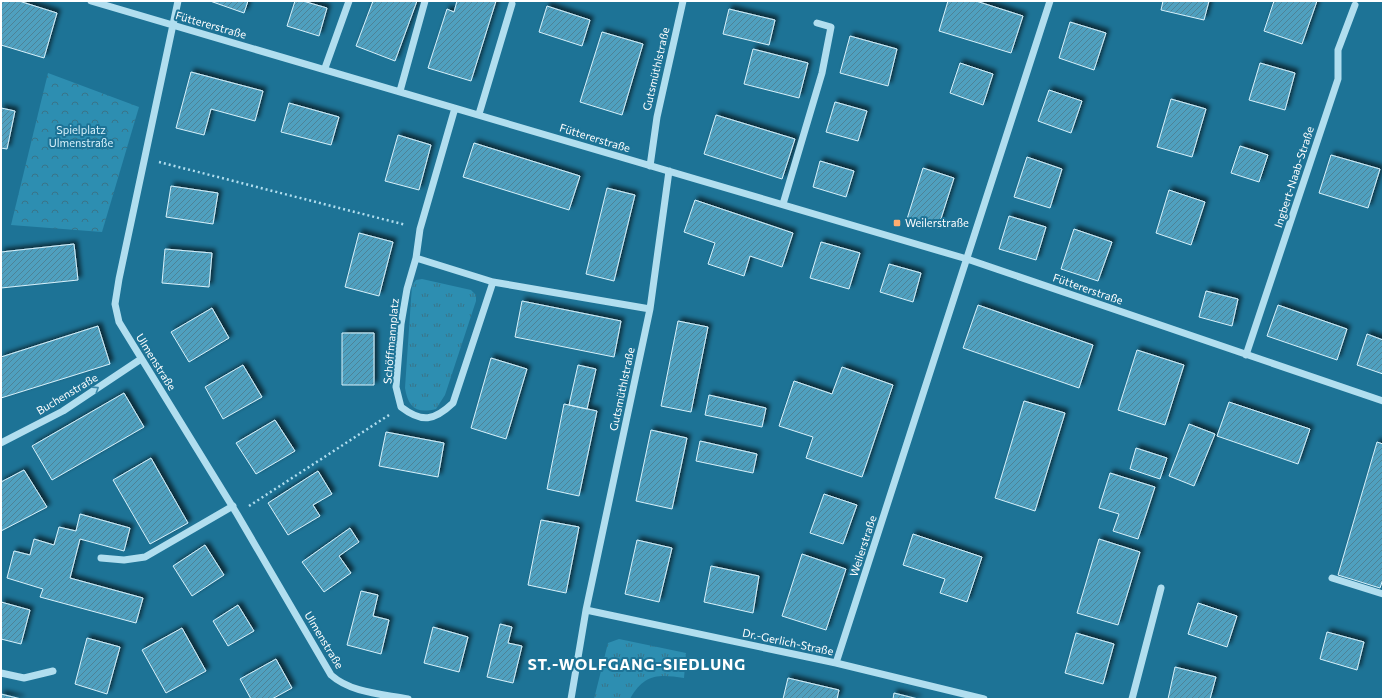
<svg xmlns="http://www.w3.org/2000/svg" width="1384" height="700" font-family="Commissioner,sans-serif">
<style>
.grass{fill:url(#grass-tufts)}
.park{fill:url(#park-crowns)}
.building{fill:url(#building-hatch);stroke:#d7f1fb;filter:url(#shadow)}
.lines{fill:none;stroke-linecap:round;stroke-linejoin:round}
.path{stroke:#b1deef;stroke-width:2.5;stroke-dasharray:2 3;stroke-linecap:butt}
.minor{stroke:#b1deef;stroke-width:7}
.oneway{stroke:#3b88a8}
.poi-dot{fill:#fead70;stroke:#1d7396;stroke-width:1.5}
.labels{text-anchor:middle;stroke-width:4;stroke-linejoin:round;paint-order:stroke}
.street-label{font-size:11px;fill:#fff;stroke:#1d7396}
.park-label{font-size:11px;fill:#d7f1fb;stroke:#1d7396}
.poi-label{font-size:11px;fill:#fff;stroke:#1d7396;text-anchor:start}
.district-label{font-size:15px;font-weight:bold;letter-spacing:1px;fill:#fff;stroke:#1d7396}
</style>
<defs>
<pattern id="grass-tufts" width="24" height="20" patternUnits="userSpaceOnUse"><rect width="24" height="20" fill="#2d8eb1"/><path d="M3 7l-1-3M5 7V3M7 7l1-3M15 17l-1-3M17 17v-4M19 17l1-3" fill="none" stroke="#397489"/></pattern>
<pattern id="park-crowns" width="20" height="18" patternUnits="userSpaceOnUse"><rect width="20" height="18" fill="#2d8eb1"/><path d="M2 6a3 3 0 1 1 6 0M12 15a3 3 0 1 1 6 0" fill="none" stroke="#397489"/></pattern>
<pattern id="building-hatch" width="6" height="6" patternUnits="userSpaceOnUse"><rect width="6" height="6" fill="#4fa0bf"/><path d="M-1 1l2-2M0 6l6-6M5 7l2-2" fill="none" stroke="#4e8397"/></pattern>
<filter id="shadow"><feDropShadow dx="3.5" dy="-3.5" stdDeviation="2" flood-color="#0009"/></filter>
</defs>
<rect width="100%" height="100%" fill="#1d7396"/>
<path class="grass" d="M422,279L471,290L476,295V301L445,395L436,409C416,414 408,407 405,388L412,285L416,280Z
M619,639L686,653L684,678C658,674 644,674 630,699H594L608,643Z"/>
<path class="park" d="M48,73L139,107L102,232L11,225Z"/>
<path class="building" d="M1,1H19L57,13L44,58L1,45Z
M210,1H248L244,13Z
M295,1H303L327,8L319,36L287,26Z
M373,1H417L395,61L356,46Z
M457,1H496L471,81L428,68L447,9L454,12Z
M948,1H976L1023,16L1011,53L939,31Z
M1163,1H1209L1204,20L1161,10Z
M1274,1H1317L1302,44L1264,31Z
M547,6L590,20L582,46L539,32Z
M729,9L775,20L769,45L723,34Z
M1070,22L1106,33L1094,70L1059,58Z
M602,32L643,44L622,115L580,102Z
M850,36L897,49L888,86L840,73Z
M753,49L808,63L799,98L744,84Z
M960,63L993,74L983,105L950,93Z
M1260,63L1295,73L1285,110L1249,100Z
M191,72L263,91L255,121L211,109L204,135L176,128Z
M1049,90L1082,101L1071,133L1038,121Z
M1171,99L1206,109L1192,157L1157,147Z
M835,102L867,111L858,141L826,132Z
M289,103L339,117L331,145L281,132Z
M1,108L15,111L7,149L1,148Z
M716,115L795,139L782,179L704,154Z
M398,135L431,145L419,190L385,181Z
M474,143L580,176L569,210L463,177Z
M1240,146L1268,155L1259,182L1231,173Z
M1331,155L1380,169L1368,208L1319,193Z
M1027,157L1062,169L1050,208L1014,197Z
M820,161L854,171L846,197L813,187Z
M923,168L954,178L938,228L907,219Z
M171,186L218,193L213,224L166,217Z
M607,188L635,195L614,281L586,274Z
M1169,190L1205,202L1191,245L1156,233Z
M695,200L793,233L782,267L750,256L744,276L708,264L715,243L684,232Z
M1009,216L1046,227L1036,260L999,249Z
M1074,229L1112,242L1098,281L1061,269Z
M359,233L393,242L379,296L345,287Z
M821,242L860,253L849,289L810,278Z
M74,244L78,280L1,288V252Z
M165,249L212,253L209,287L162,283Z
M889,264L921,273L913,302L880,292Z
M1206,291L1238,299L1232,326L1199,317Z
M522,301L621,321L614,357L515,337Z
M978,305L1093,345L1079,388L963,348Z
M1278,305L1347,329L1337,360L1267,336Z
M212,308L229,338L189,362L171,332Z
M678,321L708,327L691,412L661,406Z
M98,326L110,364L1,398V357Z
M342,333H374V385H342Z
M1367,334L1383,340V374L1357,365Z
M1137,350L1184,365L1165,425L1118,410Z
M491,358L527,369L506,439L471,428Z
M243,365L262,397L223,419L205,387Z
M578,365L596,369L587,409L569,405Z
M842,367L893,385L862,477L806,458L813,437L779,426L794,381L832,394Z
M124,393L144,427L52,480L32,446Z
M709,395L766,408L762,427L705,415Z
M1024,401L1065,413L1035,511L995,498Z
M1229,402L1310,429L1298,464L1217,436Z
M564,404L597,411L579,496L547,489Z
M275,420L295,451L256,474L236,443Z
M1189,424L1215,434L1194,486L1169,476Z
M651,430L687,438L672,509L636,501Z
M386,432L444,443L438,477L379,466Z
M700,441L757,454L753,473L696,461Z
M1377,442L1383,444V579L1380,588L1338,575Z
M1136,448L1167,458L1160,479L1130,469Z
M151,458L188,523L150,544L113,480Z
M24,470L47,507L1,531V482Z
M318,471L332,494L313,505L320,516L288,535L268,503Z
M1110,473L1155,487L1138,539L1113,531L1119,514L1099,508Z
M824,494L857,505L843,544L810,533Z
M80,514L130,528L124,551L80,539L70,578L143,598L136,623L40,597L43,589L7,578L14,551L30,555L34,539L54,545L59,527L76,531Z
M541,520L579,527L566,593L528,585Z
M350,528L359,542L339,556L351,573L324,592L302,562Z
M913,534L982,557L967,602L940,593L945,579L903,565Z
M1099,539L1140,552L1118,625L1077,613Z
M637,540L672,548L659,602L625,594Z
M205,545L224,575L192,596L173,566Z
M802,554L846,569L826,630L782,616Z
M711,566L759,576L753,613L704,602Z
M361,591L378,595L373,616L389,620L381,654L347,645Z
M1,602L30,610L21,644L1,639Z
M1198,603L1237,616L1227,647L1188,634Z
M238,605L254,631L228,646L213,621Z
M500,624L512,627L508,643L522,646L513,683L487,677Z
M433,627L468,637L459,672L424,663Z
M182,628L206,671L166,693L142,650Z
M1327,632L1364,642L1357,670L1320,659Z
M1076,633L1114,644L1103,684L1065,673Z
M87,638L120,647L107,694L75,684Z
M276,659L292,688L272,699H251L240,679Z
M1175,667L1216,677L1210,699H1168Z
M788,678L839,690L837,699H783Z
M894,693L918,699H893Z
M1,694L21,699H1Z"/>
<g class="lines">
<path class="path" d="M159,162L406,225
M249,506L389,415"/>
<path class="minor" d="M91,1L967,259L1383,401
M178,1L119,279L115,304L119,322L237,514L331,675C351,693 383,694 408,699
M325,68L349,1
M400,91L425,1
M479,114L512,4
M650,166L657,117L683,1
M783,204L822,73L831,27L817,23
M416,258L420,229L455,108
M493,282L453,403C434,421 422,423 401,407L396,387L401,324L407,289L416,258L493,282L650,309
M1246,355L1338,79V50L1355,5
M1,443L63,411L141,359
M101,558L124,560L145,557L233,506
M1332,578L1383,594
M586,610L836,663L984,699
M836,663L1050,1
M1,673L24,678L53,671
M571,699L586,610L650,309L669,171
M1132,699L1161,588"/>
</g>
<defs><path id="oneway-chevron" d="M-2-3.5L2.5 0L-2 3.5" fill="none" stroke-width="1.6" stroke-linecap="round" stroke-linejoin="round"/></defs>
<use class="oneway" href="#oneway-chevron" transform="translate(96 389) rotate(-33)"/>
<rect class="poi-dot" x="893" y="219" width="8" height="8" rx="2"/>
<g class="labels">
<g class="street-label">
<text transform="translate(211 25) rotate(16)" y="4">Füttererstraße</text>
<text transform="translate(656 69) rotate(-77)" y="4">Gutsmüthlstraße</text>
<text transform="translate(595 138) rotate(17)" y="4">Füttererstraße</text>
<text transform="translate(1294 177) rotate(-72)" y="4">Ingbert-Naab-Straße</text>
<text transform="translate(1088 289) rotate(19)" y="4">Füttererstraße</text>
<text transform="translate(391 341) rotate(-85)" y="4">Schöffmannplatz</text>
<text transform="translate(156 362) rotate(58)" y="4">Ulmenstraße</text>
<text transform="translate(622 389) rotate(-78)" y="4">Gutsmüthlstraße</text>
<text transform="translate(67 394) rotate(-31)" y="4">Buchenstraße</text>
<text transform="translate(863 546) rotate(-72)" y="4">Weilerstraße</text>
<text transform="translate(324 640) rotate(59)" y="4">Ulmenstraße</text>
<text transform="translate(788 642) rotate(12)" y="4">Dr.-Gerlich-Straße</text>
</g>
<g class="park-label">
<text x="81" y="134">Spielplatz<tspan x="81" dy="13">Ulmenstraße</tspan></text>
</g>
<g class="poi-label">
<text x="905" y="227">Weilerstraße</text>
</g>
<g class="district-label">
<text x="637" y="670">ST.-WOLFGANG-SIEDLUNG</text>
</g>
</g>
<rect width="1384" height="700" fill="none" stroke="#ffffff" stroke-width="4"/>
</svg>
